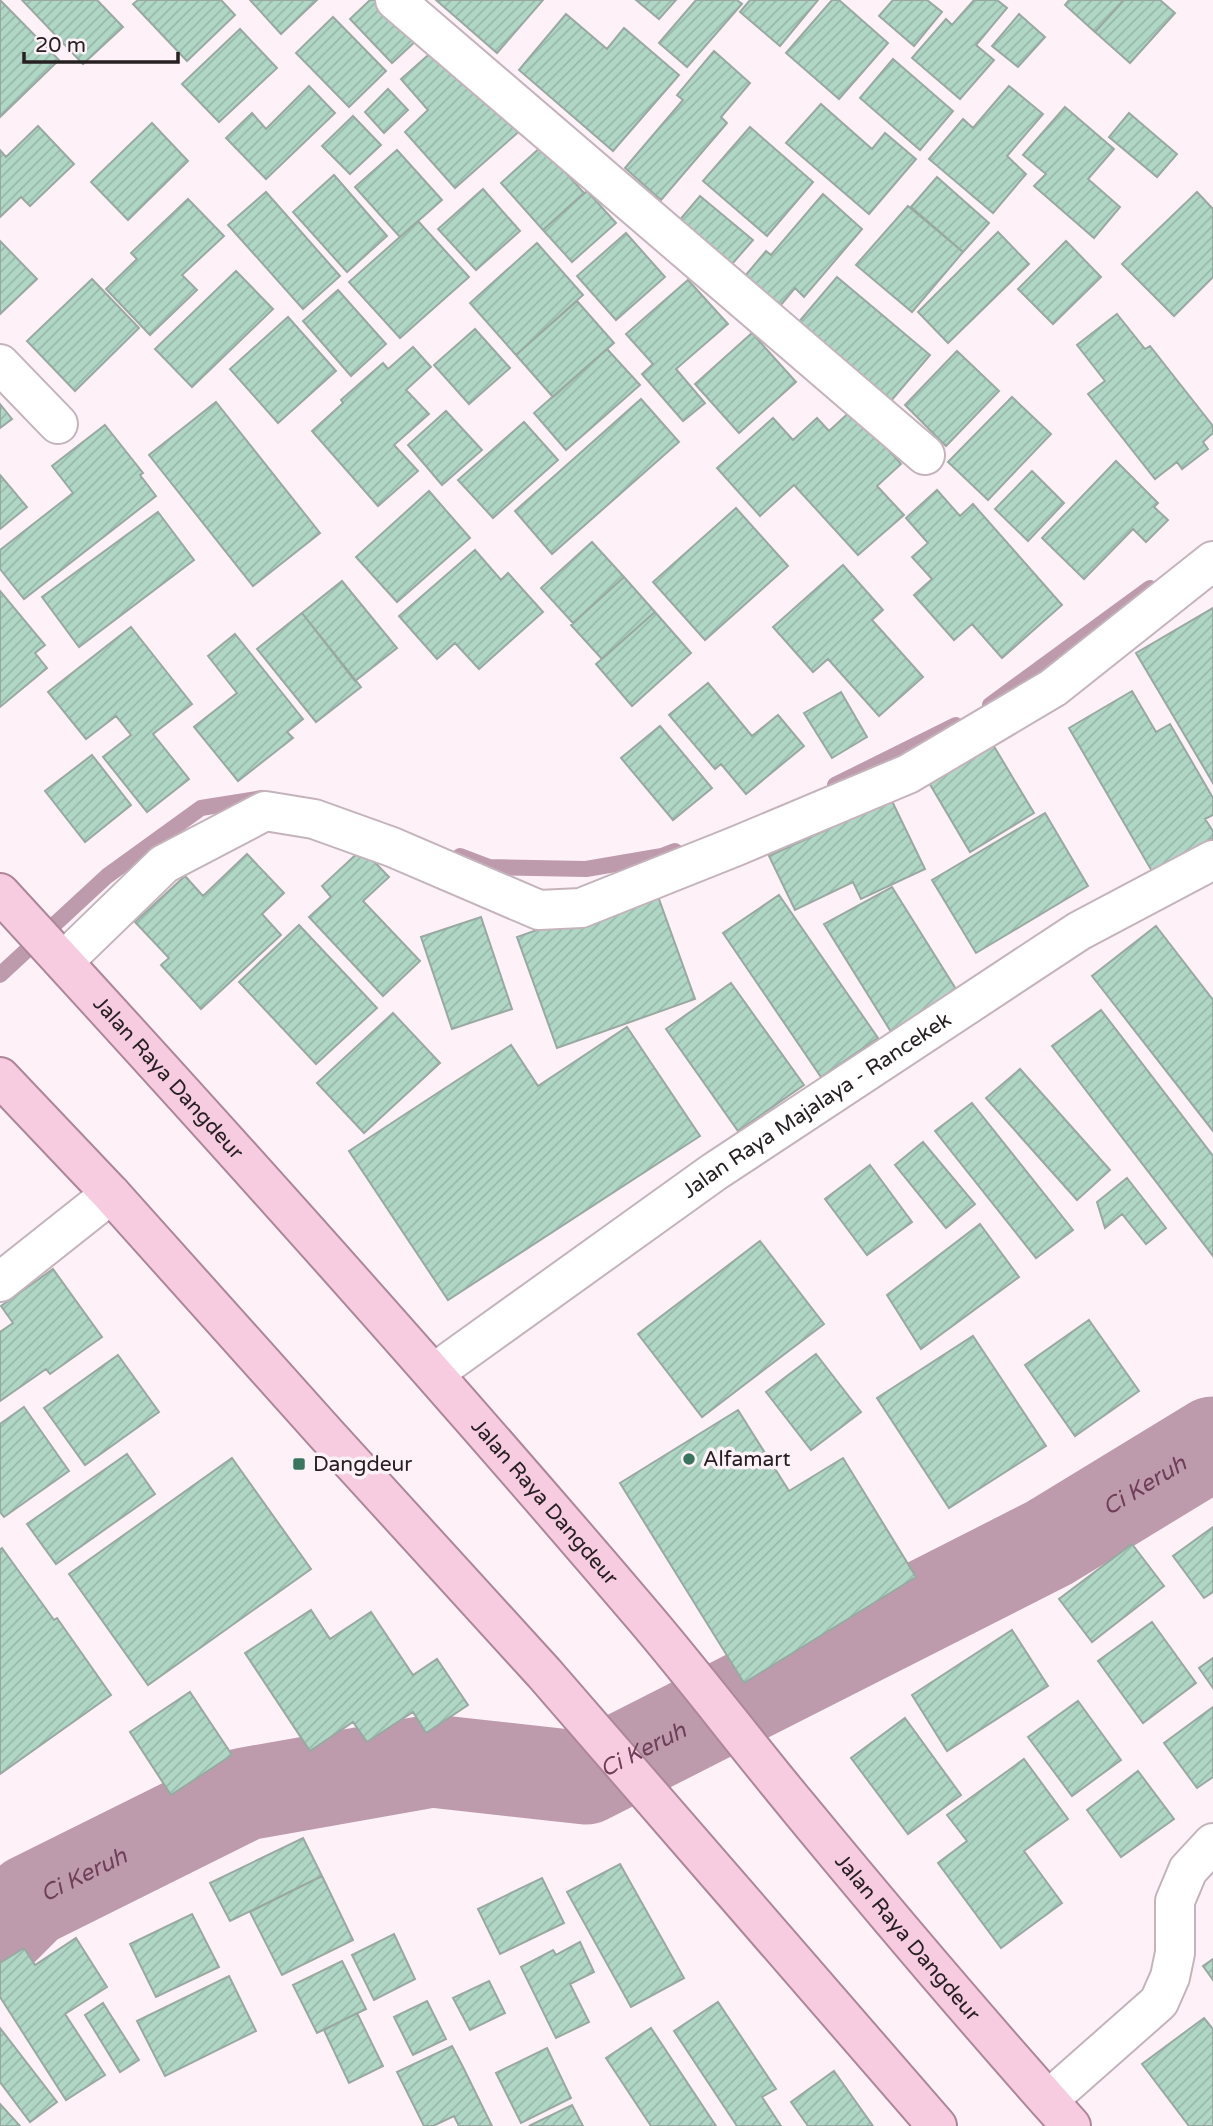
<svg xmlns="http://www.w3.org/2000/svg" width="1213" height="2126" font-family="'Varela Round',sans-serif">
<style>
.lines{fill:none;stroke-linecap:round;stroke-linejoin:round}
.stream{stroke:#be9bac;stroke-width:16}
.river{stroke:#be9bac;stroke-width:93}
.building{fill:url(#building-hatch);stroke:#99a9a2;stroke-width:2}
.minor-casing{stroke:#c4b3bb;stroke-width:42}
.secondary-casing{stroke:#c4b3bb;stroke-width:42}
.trunk-casing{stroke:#ad8799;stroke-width:42}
.minor{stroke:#fff;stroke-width:38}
.secondary{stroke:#fff;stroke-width:38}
.trunk{stroke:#f7cbe0;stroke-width:38}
.poi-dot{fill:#3a755f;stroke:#fff1f8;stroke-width:2.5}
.labels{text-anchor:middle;stroke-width:7;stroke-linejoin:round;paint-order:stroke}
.street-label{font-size:21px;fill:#262022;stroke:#fff1f8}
.poi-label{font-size:21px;fill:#262022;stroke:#fff1f8;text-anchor:start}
.water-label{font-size:23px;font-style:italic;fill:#6f3e58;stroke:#fff1f8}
</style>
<defs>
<pattern id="building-hatch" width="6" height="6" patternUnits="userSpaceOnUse" patternTransform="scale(1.75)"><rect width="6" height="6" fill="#b0d7c6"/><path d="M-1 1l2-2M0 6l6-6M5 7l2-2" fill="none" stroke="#97b8aa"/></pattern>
</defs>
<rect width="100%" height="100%" fill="#fff1f8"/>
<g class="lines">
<path class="stream" d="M990,705L1150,588
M835,785L956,725
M460,856L489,867L586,869L662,856L675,851
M0,975L107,876L201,808L262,798"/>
<path class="river" id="s1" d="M0,1931L30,1901L245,1794L432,1761L586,1778L1049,1543L1213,1443"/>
</g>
<path class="building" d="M0,0L59,60L0,117Z
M22,0H97L123,27L83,64Z
M138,0H221L235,15L187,61L133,4Z
M250,0H317L281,34Z
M370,0H379L417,40L392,63L350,19Z
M436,0H543L497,53Z
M636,0H676L659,19Z
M696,0H737L742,4L687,67L659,43Z
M750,0H818L780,46L740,12Z
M832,0H839L888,43L839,99L786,53Z
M893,0H927L942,12L914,46L879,16Z
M974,0H997L1007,8L976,45L994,60L960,99L912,58L946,19L952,25Z
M1069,0H1124L1095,32L1065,5Z
M1124,0H1160L1175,13L1130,63L1095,32Z
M566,14L607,49L624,28L679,75L613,151L519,70Z
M1019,14L1045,37L1018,67L992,46Z
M333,17L386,71L349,107L296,53Z
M240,29L277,68L219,122L182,84Z
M435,49L523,128L455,188L405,132L428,110L401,79Z
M714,51L750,83L721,117L727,123L661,200L625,168L683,100L677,95Z
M893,59L953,111L920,150L860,98Z
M309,86L335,113L266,179L226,138L252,113L266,129Z
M1009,86L1043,114L1007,156L1026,174L993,213L929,159L963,119L973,128Z
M388,89L408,110L384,133L365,112Z
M821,104L872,149L885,133L916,159L869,214L786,143Z
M1065,107L1114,149L1088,179L1120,207L1094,238L1034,186L1046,174L1023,155Z
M1129,113L1177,154L1157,177L1109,137Z
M353,116L381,145L350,174L322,146Z
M152,123L188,161L128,220L91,182Z
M38,126L74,164L30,206L21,197L0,217V150L6,157Z
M750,127L813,182L767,236L703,181Z
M542,146L584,193L543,230L501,183Z
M397,150L442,200L400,237L355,187Z
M334,175L387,236L347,272L293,212Z
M937,177L989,223L963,252L911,207Z
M483,189L520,231L476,270L438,229Z
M587,191L616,223L572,262L543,230Z
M266,192L340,276L303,309L228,225Z
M1197,192L1213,209V277L1174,316L1122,264Z
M823,194L862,229L804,297L795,288L775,312L740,282L766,251L771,255Z
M700,196L753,240L725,272L673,228Z
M188,199L224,236L182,275L197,290L150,335L106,289L137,259L131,253Z
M908,206L963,252L912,312L856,265Z
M418,221L469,277L400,338L349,282Z
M998,232L1029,264L948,343L918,312Z
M626,233L665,277L616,320L577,276Z
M0,241L37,279L0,314Z
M1066,241L1101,277L1053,324L1018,289Z
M537,243L583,295L516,355L470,303Z
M236,271L273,309L192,387L155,349Z
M837,277L930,355L890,402L798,323Z
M92,279L139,328L75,391L27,341Z
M688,280L728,324L676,369L705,403L683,421L642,374L653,364L626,334Z
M338,290L386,344L351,376L303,321Z
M577,301L614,343L553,397L516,355Z
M1117,314L1145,349L1150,346L1213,426V433L1203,442L1208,449L1182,469L1177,462L1155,479L1088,394L1105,381L1077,345Z
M288,317L336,371L278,423L230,369Z
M475,329L510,368L469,404L434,365Z
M752,333L796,382L739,433L695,384Z
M413,347L431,367L406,390L429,414L394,445L418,471L378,506L312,431L343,403L341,400L383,363L388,369Z
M607,349L640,385L566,450L534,413Z
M957,351L999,391L946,446L905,405Z
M1012,397L1051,434L988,500L948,462Z
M641,399L679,442L552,554L515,511Z
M216,402L320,533L253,586L149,455Z
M0,404L12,419L0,428Z
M853,409L901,464L877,486L904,515L858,555L794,485L760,516L717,468L773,418L793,440L817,418L829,431Z
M446,411L482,450L442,485L408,445Z
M524,422L558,460L493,518L458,480Z
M105,425L143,473L140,475L156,496L24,599L0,569V550L73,493L52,466Z
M1116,461L1158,503L1154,507L1168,520L1146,542L1133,529L1084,579L1042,538Z
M1032,471L1064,503L1028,541L995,509Z
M0,475L27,507L0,529Z
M937,490L960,516L973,504L1062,605L1002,658L972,624L954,640L914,595L932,579L912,557L928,543L906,518Z
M429,491L470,538L397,602L356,557Z
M736,508L788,566L705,640L653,582Z
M158,512L194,560L79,647L42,597Z
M592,542L624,577L573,623L541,588Z
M475,550L501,580L508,573L543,612L479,669L455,643L437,659L399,616Z
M843,565L883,610L872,620L923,677L879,716L828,659L813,672L773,627Z
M624,577L655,612L602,659L571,625Z
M342,581L397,648L355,681L302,613Z
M0,591L45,645L35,653L47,668L0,707Z
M1213,608V783L1136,653Z
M655,612L691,653L632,706L596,664Z
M302,613L361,687L316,722L257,649Z
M131,627L192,704L153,734L189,779L147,812L103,757L131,735L116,716L86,739L48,692Z
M235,634L303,719L287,732L293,738L238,781L194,727L237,693L208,656Z
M708,683L752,736L778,715L804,746L746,794L721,764L715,769L669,715Z
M1132,691L1156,732L1170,724L1213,798V815L1205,819L1213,831V838L1153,873L1069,728Z
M841,692L867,737L832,758L804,713Z
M660,726L712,788L673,820L621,758Z
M992,743L1034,813L970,852L928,781Z
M92,755L131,805L85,842L45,791Z
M889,795L925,869L861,899L853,882L795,910L769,856L828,829L825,825Z
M1045,813L1088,886L976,953L932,880Z
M362,849L389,877L363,901L420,961L383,996L309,917L331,897L322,886Z
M247,854L284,893L262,914L281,935L201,1009L161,965L169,958L135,922L185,876L203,896Z
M892,887L959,994L893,1035L824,924Z
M655,888L695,999L557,1048L517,937Z
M779,895L878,1038L821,1077L723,933Z
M481,917L512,1009L452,1029L421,937Z
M299,925L377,1008L316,1064L239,982Z
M1156,926L1213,1000V1131L1092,976Z
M731,983L804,1085L738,1131L666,1029Z
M1101,1010L1213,1156V1256L1052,1046Z
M393,1013L440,1063L364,1133L317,1083Z
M627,1027L700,1136L448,1300L349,1151L511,1045L538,1086Z
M1020,1069L1110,1170L1077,1200L986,1098Z
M972,1103L1073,1230L1036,1258L935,1131Z
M923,1142L975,1204L946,1228L895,1165Z
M870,1165L912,1222L867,1255L825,1199Z
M1127,1178L1166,1228L1146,1244L1122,1214L1105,1228L1097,1202Z
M980,1224L1019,1277L921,1349L887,1295Z
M760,1241L824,1324L702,1417L638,1334Z
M53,1269L102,1337L50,1374L46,1369L0,1401V1332L13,1323L1,1306Z
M1089,1320L1139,1391L1075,1436L1025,1365Z
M973,1336L1046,1446L949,1508L877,1398Z
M816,1354L861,1412L811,1450L766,1392Z
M118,1355L159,1412L85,1465L44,1408Z
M24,1407L69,1471L4,1517L0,1512V1424Z
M738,1410L789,1491L843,1458L916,1577L744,1683L620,1483Z
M127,1454L155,1494L56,1564L27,1524Z
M232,1458L311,1569L148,1685L69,1574Z
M1213,1527V1592L1204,1598L1173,1556Z
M1132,1544L1164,1586L1092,1642L1059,1599Z
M2,1548L54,1620L57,1618L111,1695L0,1774V1550Z
M311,1610L330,1639L371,1612L413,1675L437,1659L468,1705L426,1733L413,1712L367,1742L353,1722L310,1751L245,1653Z
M1152,1622L1196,1683L1143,1723L1098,1661Z
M1012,1630L1048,1686L947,1751L912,1695Z
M1213,1658V1688L1199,1668Z
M190,1692L232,1755L171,1795L130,1732Z
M1078,1701L1121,1760L1072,1796L1028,1737Z
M1213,1707V1777L1197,1788L1164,1743Z
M905,1718L961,1795L908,1834L851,1758Z
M1024,1759L1068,1819L1024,1851L1062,1903L1001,1948L938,1863L967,1841L947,1815Z
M1138,1771L1174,1819L1121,1857L1087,1810Z
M303,1838L322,1876L230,1921L210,1883Z
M620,1864L684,1978L631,2007L567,1892Z
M322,1876L353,1940L282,1975L250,1912Z
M542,1878L564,1923L500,1954L478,1909Z
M192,1914L219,1967L156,1997L130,1944Z
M394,1934L415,1979L374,2000L352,1955Z
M76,1938L107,1987L65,2014L105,2075L66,2100L0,1997V1963L24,1948L35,1965Z
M580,1942L594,1972L570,1984L589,2022L556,2038L521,1967L553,1950L556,1955Z
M1213,1959V1980L1203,1966Z
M342,1961L366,2009L317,2033L293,1985Z
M229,1976L256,2031L165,2076L137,2021Z
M489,1981L505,2013L470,2030L453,1998Z
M427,2001L446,2039L413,2055L394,2017Z
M718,2002L776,2089L762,2097L781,2126H737L674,2031Z
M103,2003L139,2060L120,2072L85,2015Z
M357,2013L383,2066L349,2083L324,2030Z
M1204,2018L1213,2029V2126H1189L1142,2064Z
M0,2028L57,2102L30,2122L0,2082Z
M651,2028L716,2126H651L606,2058Z
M452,2046L463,2067L492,2126H459L454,2116L433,2126H424L397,2072Z
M547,2048L571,2098L521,2123L496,2073Z
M834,2071L873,2126H808L791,2102Z
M0,2104L20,2126H0Z
M572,2105L583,2126H529Z"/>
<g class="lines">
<defs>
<path id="minor" d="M395,0L925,455
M0,364L58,424
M64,961L164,864L265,811L314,819L392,847L539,910L581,908L734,847L908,774L1053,688L1213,561
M0,1282L111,1194
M1048,2100L1159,2002L1170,1977L1175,1953V1901L1188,1870L1213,1843"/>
<g id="secondary">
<path id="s2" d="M434,1373L714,1172L1079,931L1213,860"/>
</g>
<g id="trunk">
<path id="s3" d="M0,893C217,1129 431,1367 639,1611C694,1675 745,1743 799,1808C888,1916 978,2022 1071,2126"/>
<path d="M0,1077L111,1194L327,1435L544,1673L937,2126"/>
</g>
</defs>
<use href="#minor" class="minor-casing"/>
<use href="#secondary" class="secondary-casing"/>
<use href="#trunk" class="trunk-casing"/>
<use href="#minor" class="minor"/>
<use href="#secondary" class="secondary"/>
<use href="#trunk" class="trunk"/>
</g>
<g class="poi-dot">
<circle cx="689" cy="1459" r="7"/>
<rect x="292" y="1457" width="14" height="14" rx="3.5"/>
</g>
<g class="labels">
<g class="street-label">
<text dy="7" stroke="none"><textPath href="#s3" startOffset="250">Jalan Raya Dangdeur</textPath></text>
<text dy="7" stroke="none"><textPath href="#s2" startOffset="467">Jalan Raya Majalaya - Rancekek</textPath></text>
<text dy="7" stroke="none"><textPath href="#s3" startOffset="817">Jalan Raya Dangdeur</textPath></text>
<text dy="7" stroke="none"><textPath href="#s3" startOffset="1384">Jalan Raya Dangdeur</textPath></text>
</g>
<g class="poi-label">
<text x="703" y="1466">Alfamart</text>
<text x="313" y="1471">Dangdeur</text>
</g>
<g class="water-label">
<text dy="8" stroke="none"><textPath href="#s1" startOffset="1258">Ci Keruh</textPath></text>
<text dy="8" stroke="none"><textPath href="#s1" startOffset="691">Ci Keruh</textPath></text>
<text dy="8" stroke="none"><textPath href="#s1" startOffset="102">Ci Keruh</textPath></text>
</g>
</g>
<path d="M24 52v10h154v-10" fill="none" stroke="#262022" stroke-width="3.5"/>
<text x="35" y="52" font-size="21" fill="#262022" stroke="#fff1f8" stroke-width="5" paint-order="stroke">20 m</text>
</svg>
